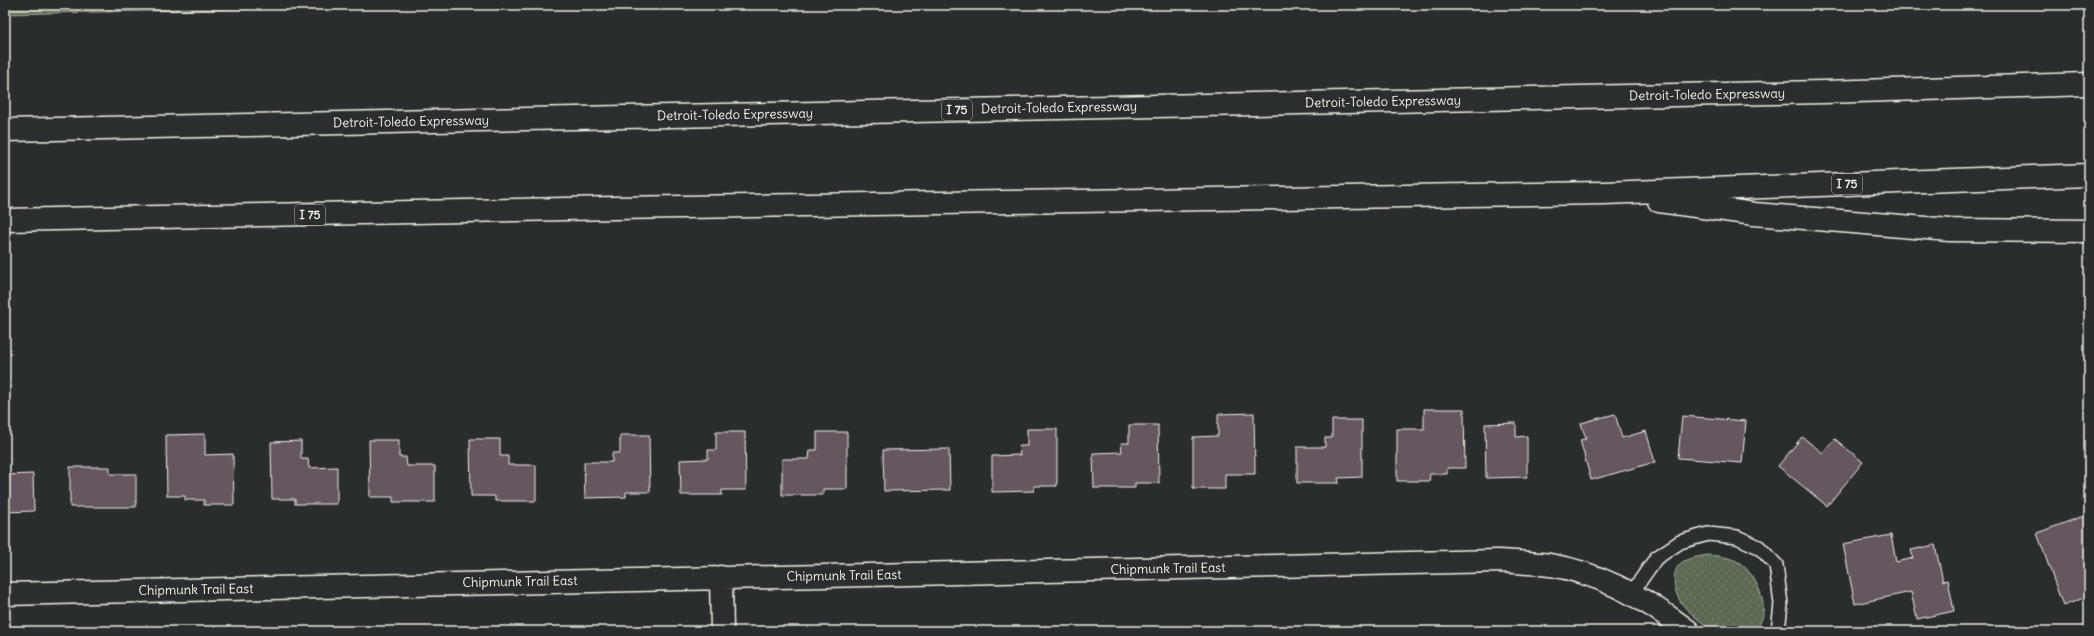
<svg xmlns="http://www.w3.org/2000/svg" width="2094" height="636" font-family="Delius,sans-serif">
<style>
.grass{fill:url(#grass-dots);stroke:#a8ae9e}
.forest{fill:url(#forest-firs);stroke:#a8ae9e}
.building{fill:#655660;stroke:#f4f1e8}
.lines{fill:none;stroke-linecap:round;stroke-linejoin:round}
.service-casing{stroke:#f4f1e8;stroke-width:16}
.minor-casing{stroke:#f4f1e8;stroke-width:25}
.motorway-casing{stroke:#f4f1e8;stroke-width:25}
.service{stroke:#2a2d2e;stroke-width:13}
.minor{stroke:#2a2d2e;stroke-width:22}
.motorway{stroke:#2a2d2e;stroke-width:22}
.labels{text-anchor:middle;stroke-width:3;stroke-linejoin:round;paint-order:stroke}
.shield{fill:#2a2d2e;stroke:#b7b6b0;stroke-width:1}
.shield-label{font-size:12px;font-weight:bold;fill:#f4f1e8}
.street-label{font-size:13px;fill:#f4f1e8;stroke:#2a2d2e}
</style>
<defs>
<pattern id="grass-dots" width="8" height="8" patternUnits="userSpaceOnUse"><rect width="8" height="8" fill="#5d6b53"/><path d="M2 2h.1M6 6h.1" fill="none" stroke="#75816c" stroke-width="1.8" stroke-linecap="round"/></pattern>
<pattern id="forest-firs" width="22" height="20" patternUnits="userSpaceOnUse"><rect width="22" height="20" fill="#5d6b53"/><path d="M5 1l3.5 6h-7zM16 11l3.5 6h-7z" fill="#75816c"/></pattern>
</defs>
<rect width="100%" height="100%" fill="#2a2d2e"/>
<filter id="ink" filterUnits="userSpaceOnUse"><feTurbulence type="fractalNoise" baseFrequency=".025" numOctaves="2"/><feDisplacementMap in="SourceGraphic" scale="8" xChannelSelector="R" yChannelSelector="G"/><feConvolveMatrix kernelMatrix="1 2 1 2 8 2 1 2 1" color-interpolation-filters="sRGB"/></filter>
<g filter="url(#ink)">
<path class="grass" d="M1708,555C1719,556 1730,557 1740,563C1758,576 1774,614 1754,631H1712C1702,622 1690,614 1682,604C1674,594 1670,572 1681,563C1689,557 1698,557 1708,555Z"/>
<path class="forest" d="M5,5H418L5,14Z"/>
<path class="building" d="M1424,409H1464L1465,468H1447V474H1430L1429,481H1397V429H1424Z
M1254,413L1255,474H1225V489H1193V437L1218,436V414Z
M1615,414L1622,438L1646,431L1655,462L1591,480L1580,440L1586,439L1581,423Z
M1682,416L1746,421L1742,463L1678,458Z
M1332,420H1362V477L1338,478L1339,483H1297V447H1325V438H1332Z
M1516,423V437L1527,436V477L1486,478L1485,424Z
M1129,425H1158L1159,483H1135V488H1094L1093,453L1122,452L1121,443H1129Z
M1027,429H1057V486H1034V491L992,492V456L1020,455L1019,446H1027Z
M716,432H745L746,490H722V495H681L680,460L708,459V450H716Z
M817,432H847V489H823V495H782V459H809L810,450H817Z
M205,434V455L233,454L234,505H204V500H185V496H167L166,435Z
M620,435H649L650,492H626V497L585,498L584,462H612V453H620Z
M1802,437L1823,453L1835,439L1863,462L1827,506L1778,466Z
M470,439H500V456H508V465H536V501H495V496H471Z
M369,440H399V457H406L407,466H435V502H393V497H370Z
M301,441V459H308L309,468L337,467V504H295V499H272L271,442Z
M949,449L950,490L884,491L883,450Z
M70,467H110V474H136V507H70Z
M33,474L34,511L5,512V475Z
M2089,514V596L2063,606L2037,533Z
M1891,535L1896,562L1913,558L1911,550L1935,545L1943,581L1948,580L1954,611L1917,619L1911,592L1855,604L1843,544Z
M1921,628V631H1871V629Z"/>
<g class="lines">
<defs>
<path id="service" d="M1631,594L1656,558L1680,542L1708,534L1737,537L1759,547L1776,565L1781,604L1778,631"/>
<path id="minor" d="M721,577L722,631
M5,594L1498,561C1516,562 1533,563 1550,565C1601,573 1648,600 1688,631"/>
<path id="motorway" d="M5,130L1824,92L2089,84
M1659,201L1754,214L1950,230L2089,231
M5,220L615,208L1604,193L2089,175"/>
</defs>
<use href="#service" class="service-casing"/>
<use href="#minor" class="minor-casing"/>
<use href="#motorway" class="motorway-casing"/>
<use href="#service" class="service"/>
<use href="#minor" class="minor"/>
<use href="#motorway" class="motorway"/>
</g>
</g>
<g class="labels">
<g class="shield">
<rect x="942" y="100" width="30" height="20" rx="3"/>
<rect x="1832" y="174" width="30" height="20" rx="3"/>
<rect x="295" y="205" width="30" height="20" rx="3"/>
</g>
<g class="shield-label">
<text x="957" y="114">I 75</text>
<text x="1847" y="188">I 75</text>
<text x="310" y="219">I 75</text>
</g>
<g class="street-label">
<text transform="translate(1707 94) rotate(-1)" y="5">Detroit-Toledo Expressway</text>
<text transform="translate(1383 101) rotate(-1)" y="5">Detroit-Toledo Expressway</text>
<text transform="translate(1059 107) rotate(-1)" y="5">Detroit-Toledo Expressway</text>
<text transform="translate(735 114) rotate(-1)" y="5">Detroit-Toledo Expressway</text>
<text transform="translate(411 121) rotate(-1)" y="5">Detroit-Toledo Expressway</text>
<text transform="translate(1168 568) rotate(-1)" y="5">Chipmunk Trail East</text>
<text transform="translate(844 575) rotate(-1)" y="5">Chipmunk Trail East</text>
<text transform="translate(520 581) rotate(-1)" y="5">Chipmunk Trail East</text>
<text transform="translate(196 589) rotate(-1)" y="5">Chipmunk Trail East</text>
</g>
</g>
<rect width="2094" height="636" fill="none" stroke="#2a2d2e" stroke-width="20"/>
<rect x="10" y="10" width="2074" height="616" fill="none" stroke="#f4f1e8" stroke-width="1.5" filter="url(#ink)"/>
</svg>
